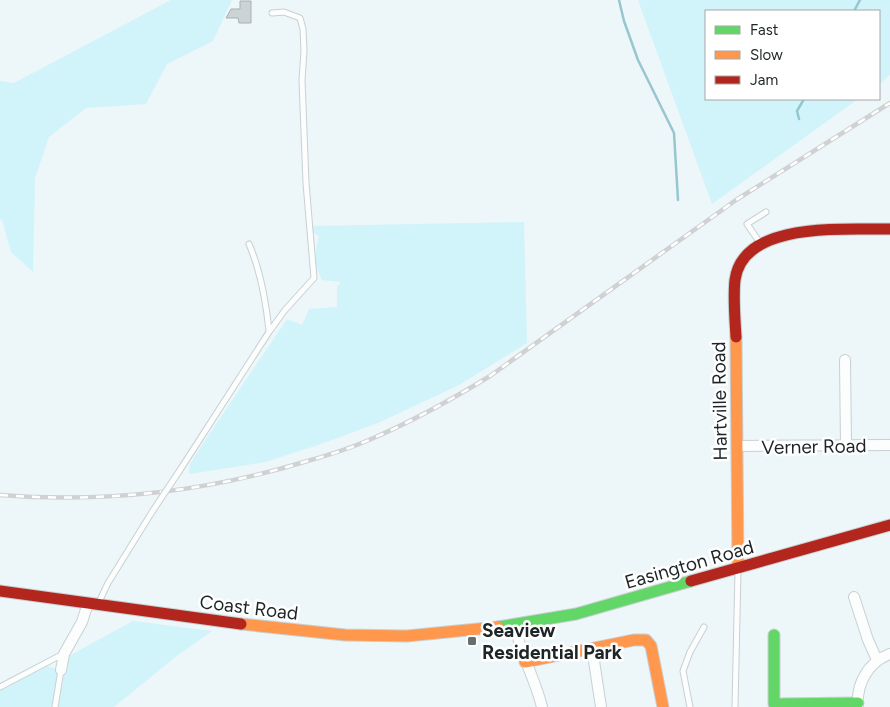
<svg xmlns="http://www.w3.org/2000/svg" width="890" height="707" font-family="Figtree,sans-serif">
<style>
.green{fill:#d1f3fa}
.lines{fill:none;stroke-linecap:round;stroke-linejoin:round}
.stream{stroke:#96c7d0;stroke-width:2.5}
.building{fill:#ccd3d5;stroke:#a9b0b2}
.lane-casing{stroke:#c9d0d1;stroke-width:7}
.street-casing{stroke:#c9d0d1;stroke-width:12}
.fast-casing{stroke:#c9d0d1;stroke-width:13}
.slow-casing{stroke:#c9d0d1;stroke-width:13}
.jam-casing{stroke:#c9d0d1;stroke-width:13}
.lane{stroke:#fcfefe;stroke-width:5}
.street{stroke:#fcfefe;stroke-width:10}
.fast{stroke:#63d668;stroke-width:11}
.slow{stroke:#ff974d;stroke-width:11}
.jam{stroke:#b3261e;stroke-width:11}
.rail-casing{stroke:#cfd1d2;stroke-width:4.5}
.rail{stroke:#fff;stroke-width:2.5;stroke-dasharray:8;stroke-linecap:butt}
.lane-bridge-casing{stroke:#c9d0d1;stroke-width:7;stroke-linecap:butt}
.lane-bridge{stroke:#fcfefe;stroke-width:5}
.poi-dot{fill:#666e70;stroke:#fff;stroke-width:2}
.labels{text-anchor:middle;stroke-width:5;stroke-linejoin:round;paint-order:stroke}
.street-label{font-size:19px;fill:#1e2526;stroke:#fff}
.poi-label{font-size:19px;font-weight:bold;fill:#1e2526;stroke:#fff;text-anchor:start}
</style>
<rect width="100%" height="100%" fill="#edf6f8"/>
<path class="green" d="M171,0H232L213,41L167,64L146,104L86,108L49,137L35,178L33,272L11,252L2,219L0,221V81L14,83Z
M638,0H890V75L879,84V11H706V99H858L712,204Z
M524,222L527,343L459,385L378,423L324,443L265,462L189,474L190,464L198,451L287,319L302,325L309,309L337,307V287L341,282L322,280L316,267V250L319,236L314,233L312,226Z
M133,621L212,631L174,658L114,707H58L67,657Z
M47,666L59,670L53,707H0V690Z"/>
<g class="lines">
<path class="stream" d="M619,0L624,21L638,60L674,133L678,200
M854,11L860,0
M799,119L797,111L804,99"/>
</g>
<path class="building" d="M240,1H251V23H239L238,18H226L231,9H240Z"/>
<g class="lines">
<defs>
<path id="lane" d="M760,243L747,224L766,212
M249,244C261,272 266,302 269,331
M180,470L269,332L285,310L314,278L306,183L302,80L304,51L303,29L300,18L284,12L272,13
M99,602L108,583L152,512
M0,687L63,654
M55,707L61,670
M690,707L683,671L690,652L704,627
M735,707L738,570"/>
<path id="street" d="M845,360L846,445
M738,446L890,445
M854,597L868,640L877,660
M515,625C520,654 535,678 542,707
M592,648L601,707
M61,670L64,654L82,622L88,603
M858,707C856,684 868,662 890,654"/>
<path id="fast" d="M498,627L576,614L691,581
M774,635V704L858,703"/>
<path id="slow" d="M736,337L738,568
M241,624L345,635L407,636L498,627
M525,662L634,640H646L651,646L663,707"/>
<path id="jam" d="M736,337C735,319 733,298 735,280C743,220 847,230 890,229
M691,581L890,525
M0,591L241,624"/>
</defs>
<use href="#lane" class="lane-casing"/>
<use href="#street" class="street-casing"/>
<use href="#fast" class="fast-casing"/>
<use href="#slow" class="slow-casing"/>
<use href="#jam" class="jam-casing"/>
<use href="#lane" class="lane"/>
<use href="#street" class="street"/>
<use href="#fast" class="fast"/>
<use href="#slow" class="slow"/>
<use href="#jam" class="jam"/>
<defs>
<path id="rail" d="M0,495C103,503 205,492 304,462C326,456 348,449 369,440C411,422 451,400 490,376L736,200L890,103"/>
</defs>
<use href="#rail" class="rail-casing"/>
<use href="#rail" class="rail"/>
<defs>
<path id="lane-bridge" d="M152,512L180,470"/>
</defs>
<use href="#lane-bridge" class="lane-bridge-casing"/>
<use href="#lane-bridge" class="lane-bridge"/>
</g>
<rect class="poi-dot" x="467" y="636" width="10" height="10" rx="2.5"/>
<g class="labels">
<g class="street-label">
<text transform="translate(719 401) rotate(-91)" y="7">Hartville Road</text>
<text transform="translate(814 446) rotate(-1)" y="7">Verner Road</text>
<text transform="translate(689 564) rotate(-16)" y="7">Easington Road</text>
<text transform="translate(249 607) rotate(7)" y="7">Coast Road</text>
</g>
<g class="poi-label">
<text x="482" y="637">Seaview<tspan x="482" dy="22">Residential Park</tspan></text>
</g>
</g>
<rect x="705" y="10" width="175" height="90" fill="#ffffff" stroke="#a5a8a8"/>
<rect x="715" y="26" width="25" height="8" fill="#63d668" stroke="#a5a8a8"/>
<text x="750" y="35" font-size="15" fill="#1e2526">Fast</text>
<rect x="715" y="51" width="25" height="8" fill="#ff974d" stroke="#a5a8a8"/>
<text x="750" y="60" font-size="15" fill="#1e2526">Slow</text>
<rect x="715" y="76" width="25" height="8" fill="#b3261e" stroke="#a5a8a8"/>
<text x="750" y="85" font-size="15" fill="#1e2526">Jam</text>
</svg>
